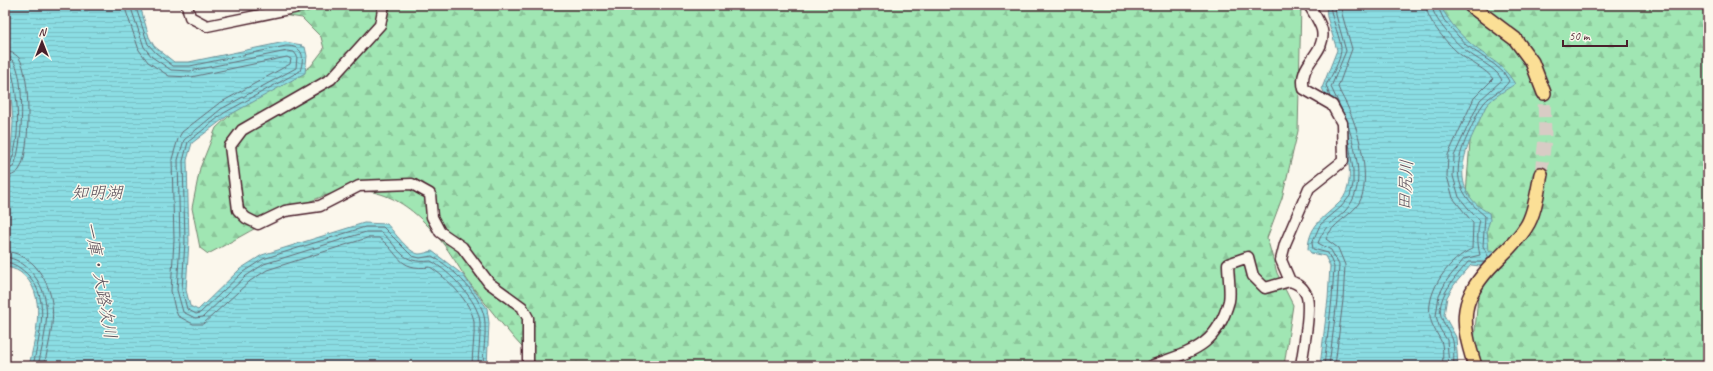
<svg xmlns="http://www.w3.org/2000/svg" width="1713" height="371" font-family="Caveat,'Klee One',sans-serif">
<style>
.forest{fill:url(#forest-firs);stroke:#75826f}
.water{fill:url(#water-rules);stroke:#719199}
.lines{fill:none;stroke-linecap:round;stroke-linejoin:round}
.shore{stroke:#646b75;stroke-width:1}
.major-tunnel{stroke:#d8ccc5;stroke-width:13;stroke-dasharray:13 6;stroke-linecap:butt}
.minor-casing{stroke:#4a1f2b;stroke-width:13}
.major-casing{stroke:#4a1f2b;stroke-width:16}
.minor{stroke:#fbf7ec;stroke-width:10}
.major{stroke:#fbdf96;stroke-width:13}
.labels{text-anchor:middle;stroke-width:3;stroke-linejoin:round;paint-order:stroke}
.water-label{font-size:17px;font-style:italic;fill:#5a4e59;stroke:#fbf7ec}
</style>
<defs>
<pattern id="forest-firs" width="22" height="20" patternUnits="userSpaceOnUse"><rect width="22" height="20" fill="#a0e6b3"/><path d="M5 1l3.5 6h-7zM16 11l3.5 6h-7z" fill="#8bc59a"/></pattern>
<pattern id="water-rules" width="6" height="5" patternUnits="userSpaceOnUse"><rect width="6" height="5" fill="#8bdde3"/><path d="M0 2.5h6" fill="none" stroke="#79bdc3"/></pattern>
</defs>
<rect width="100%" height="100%" fill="#fbf7ec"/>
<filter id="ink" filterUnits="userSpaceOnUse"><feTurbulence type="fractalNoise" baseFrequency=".025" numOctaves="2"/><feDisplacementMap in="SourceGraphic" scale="8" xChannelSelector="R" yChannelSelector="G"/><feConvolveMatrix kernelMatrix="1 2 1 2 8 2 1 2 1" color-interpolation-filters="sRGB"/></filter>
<g filter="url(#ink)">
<path class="forest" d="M218,5H1301L1298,131L1282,198L1267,238L1277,273L1293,305L1284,366H532V358C509,334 488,307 468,281C459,268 451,253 441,241C408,200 374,179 321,197C282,211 245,235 208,254L200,248L192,208L200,168L216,128L247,99L288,82L311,66L324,49L321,37L302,18Z
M1438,5H1708V366H1472L1478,296L1489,267L1466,194L1475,77Z"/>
<path class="water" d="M5,5H138L141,9L149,37L154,46L174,62H189L285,42L302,45L300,46L305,47L307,56L305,73L226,117L192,143L187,160L189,241L186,290L190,306L198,310L240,269L262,255L364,223L387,224C394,232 409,253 419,254C423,254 428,252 432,251L463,275L487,308L489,323L487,366H29C35,337 49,293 20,272C16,269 9,268 5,266V166L11,152L13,122L10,81L5,59Z
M1326,5H1440C1447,18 1457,32 1469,42C1487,59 1501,61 1515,84C1506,90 1493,97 1486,106C1483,112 1480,119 1477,126C1461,157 1451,192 1489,213L1490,220L1487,229L1489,251L1491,250L1496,253L1489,267L1471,265L1454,285L1447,297L1444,315L1456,337L1458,366H1320L1328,299L1330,266L1325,256L1311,253L1308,249C1309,226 1322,219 1337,205C1367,179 1335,116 1322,88L1337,50L1327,17Z"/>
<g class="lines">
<path class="shore" d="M124,5L139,50L148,62L169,76L191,77L287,57L291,59L290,64L218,104L182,132L178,139L172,159L174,240L171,291L175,309L178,316L193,324H203L250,281L267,270L367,238H379C400,253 397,271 430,267C446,277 472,303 474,322C475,337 472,351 472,366
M130,5L144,47L152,57L171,70L190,71L287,51L294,52L297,56L296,68L221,109L184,140L178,160L180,241L177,290L183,312L195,318L203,317L246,276L264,264L366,232H381C401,249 400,264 431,261C450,272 478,300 480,322C481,337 478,352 478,366
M135,5L148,44L156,53L173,66H190L286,46C303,46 305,56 300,71L224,113L188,142L183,161L185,241L182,290L187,309L196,314L200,313L243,272L263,259L365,227H383L412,256L420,258L432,256C453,268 484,297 485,323C486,337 483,352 483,366
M1330,5C1331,18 1342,42 1341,50C1340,62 1332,75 1326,85L1330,97
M1335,5L1336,15L1346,51L1331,87L1345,117
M1426,5C1426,20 1449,46 1461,55C1471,63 1486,69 1493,79L1474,98L1448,155L1447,176L1453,198L1473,223L1472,249C1450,258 1426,290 1430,316C1431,325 1437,333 1441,341C1444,348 1442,359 1443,366
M1432,5C1432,18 1454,41 1464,49C1476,60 1495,66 1502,80L1480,100L1454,156L1453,176L1459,197L1473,214L1480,220C1477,231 1477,243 1480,255L1464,259L1447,280L1439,295L1436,316L1440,329L1447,340L1449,366
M1437,5L1444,20L1466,45L1495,65L1504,73L1509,81C1504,90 1490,95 1484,103C1478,110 1475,120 1471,128C1453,165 1451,188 1485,216L1483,246L1489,258
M5,52C10,52 15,53 19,58C31,74 31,154 19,170C15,175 10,176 5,177
M5,58C8,58 11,58 13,61C26,75 23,152 13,167L5,171
M5,63L10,65C18,92 22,138 10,164L5,165
M5,251C16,252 28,258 35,266C62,298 52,329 44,366
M5,257C15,258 25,264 31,272C56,299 45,333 38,366
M5,262C15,263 22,269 29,276C51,301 39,336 33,366
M1324,366L1332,299L1334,267L1328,253L1313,249L1312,243L1320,225L1341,207L1350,196L1353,184V170L1349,143
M1329,366L1337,300L1339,265L1331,250L1318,243C1326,223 1331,225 1345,211C1367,188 1356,152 1348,125
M1335,366L1343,300L1345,265L1338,248L1326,239C1332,223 1350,217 1359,203C1372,181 1359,131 1349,110C1346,102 1341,95 1338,87L1352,49L1342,14L1341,5
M1454,366C1453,358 1455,345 1452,338C1449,330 1443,324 1441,316C1436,296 1458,275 1468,262H1485"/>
<path class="major-tunnel" d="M1541,174L1545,138L1544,93"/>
<defs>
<path id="minor" d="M187,5L190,17L207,26L308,5
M384,5L380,25L331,79L242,130L230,146L238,210L246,218L258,224L285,211L320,206L359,186L412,184L430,194L432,217L440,232L462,247L489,283L522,307L528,318V366
M1151,366C1191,351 1216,348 1229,301C1231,292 1228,274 1228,264L1248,257L1253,276L1265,288L1290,281
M1301,366C1303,351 1312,307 1306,294C1302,286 1298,284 1290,281L1281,260L1285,244L1309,188L1343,161L1342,123L1332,105L1304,89C1297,63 1327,54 1322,30C1320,22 1313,12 1309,5"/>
<path id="major" d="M1470,5L1515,39L1532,62L1544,93
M1475,366C1460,319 1459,298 1496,261C1506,251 1518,240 1526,227C1535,214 1538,189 1541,174"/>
</defs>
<use href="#minor" class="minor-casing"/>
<use href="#major" class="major-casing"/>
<use href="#minor" class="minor"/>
<use href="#major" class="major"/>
</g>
</g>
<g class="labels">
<g class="water-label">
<text transform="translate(1405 185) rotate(-87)" y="6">田尻川</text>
<text x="97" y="198">知明湖</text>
<text transform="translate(101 280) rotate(80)" y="6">一庫・大路次川</text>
</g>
</g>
<rect width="1713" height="371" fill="none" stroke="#fbf7ec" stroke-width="20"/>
<rect x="10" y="10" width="1693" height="351" fill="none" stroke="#4a1f2b" stroke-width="1.5" filter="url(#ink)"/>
<g transform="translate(42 42)" stroke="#fbf7ec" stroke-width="3" paint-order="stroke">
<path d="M0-3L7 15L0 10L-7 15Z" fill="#4a1f2b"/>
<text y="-6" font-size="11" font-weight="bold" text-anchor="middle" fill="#4a1f2b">N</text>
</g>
<path d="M1563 40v6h64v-6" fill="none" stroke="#4a1f2b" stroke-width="2"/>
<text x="1569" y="40" font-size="12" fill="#4a1f2b" stroke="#fbf7ec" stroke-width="3" paint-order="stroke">50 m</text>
</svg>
